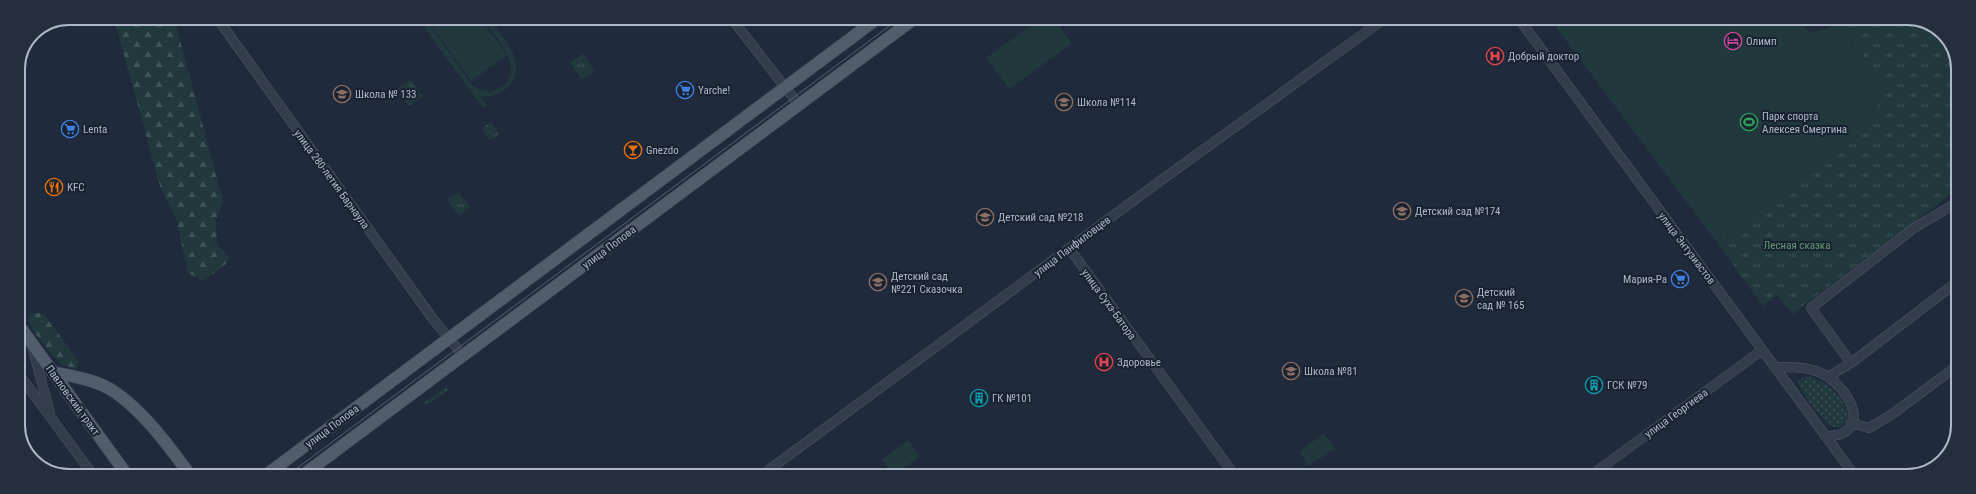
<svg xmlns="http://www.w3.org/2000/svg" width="1976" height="494" font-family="'Roboto Condensed',sans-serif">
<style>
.grass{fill:url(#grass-dots)}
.forest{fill:url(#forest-firs)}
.park{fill:url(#park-tufts)}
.pitch{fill:#21393d}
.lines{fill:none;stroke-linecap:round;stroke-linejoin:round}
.minor-casing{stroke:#4e5866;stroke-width:10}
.major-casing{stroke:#3d4655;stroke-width:13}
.minor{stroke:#333d4c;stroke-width:9}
.major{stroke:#515c6c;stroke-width:12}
.tram{stroke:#556173;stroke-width:1}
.labels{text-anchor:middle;stroke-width:4;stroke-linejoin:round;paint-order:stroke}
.poi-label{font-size:11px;fill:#aeb8c8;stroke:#192230;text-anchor:start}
.street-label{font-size:11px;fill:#aeb8c8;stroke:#192230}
.park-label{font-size:11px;fill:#639b70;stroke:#192230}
.rim{fill:none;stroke:#aeb8c8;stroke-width:2}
</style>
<defs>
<pattern id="grass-dots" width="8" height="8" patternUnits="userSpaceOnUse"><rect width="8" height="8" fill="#21393d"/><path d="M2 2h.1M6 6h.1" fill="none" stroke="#3f5458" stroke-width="1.8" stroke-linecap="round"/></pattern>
<pattern id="forest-firs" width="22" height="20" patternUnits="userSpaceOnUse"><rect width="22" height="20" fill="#21393d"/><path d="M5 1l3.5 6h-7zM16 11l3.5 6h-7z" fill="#3f5458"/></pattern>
<pattern id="park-tufts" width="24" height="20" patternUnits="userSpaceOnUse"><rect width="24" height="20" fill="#21393d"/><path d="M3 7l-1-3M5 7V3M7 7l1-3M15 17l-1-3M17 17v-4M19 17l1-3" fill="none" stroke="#3f5458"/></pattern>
</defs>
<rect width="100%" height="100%" fill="#1f2b3c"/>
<path class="grass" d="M1806,376C1825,380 1845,396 1848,417C1845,422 1841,429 1834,427C1825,425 1798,389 1798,381Z
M445,388H448V390L427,405L424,406L425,402Z"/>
<path class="forest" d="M114,18H174L223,201L216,220L217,245L228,256L227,263L203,281L188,273L176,218L160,186Z
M40,313L45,315L74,355L78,361L77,369L63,365L53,356L34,332L29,320L30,314Z"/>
<path class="park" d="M1847,19H1917L1945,35L1958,66V189L1792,314L1777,295L1763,306L1716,241L1864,132L1883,84L1840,24Z
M583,54L595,71L582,80L570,63Z
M410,79L423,96L409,106L396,89Z
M491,122L499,134L490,140L482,129Z
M458,192L470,207L459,216L447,200Z"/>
<path class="pitch" d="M417,18H428L430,25L472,85C479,90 487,93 495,90C532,75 495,36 482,18H488C501,36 530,64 509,86C500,95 491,97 480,96L487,105L483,108Z
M443,18H480L507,55L471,81L432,26Z
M1040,19H1054L1072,43L1009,89L986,58Z
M1550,19H1799L1810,33L1840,24L1883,84L1876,111L1864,132L1716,241Z
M1324,433L1335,448L1309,466L1299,452Z
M908,440L920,456L894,475L882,460Z"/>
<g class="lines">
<defs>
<path id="minor" d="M217,18L433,319L463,355
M731,18L799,105
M1519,19L1855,476
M1069,248L1235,476
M32,346L50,413
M1851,363L1957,282
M1774,367C1792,367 1812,366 1828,377C1845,388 1869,422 1841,434C1837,436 1830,436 1825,436
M18,373L93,475
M1828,377L1851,363L1811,308L1914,228L1958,202
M1851,423L1869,428L1891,415L1957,366
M762,475L1156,184L1384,19
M1590,476L1761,351"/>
<path id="major" d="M18,324L127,475
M52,372C67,375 83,378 97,383C132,395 169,446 190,475
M266,475L878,18
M303,475L915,18"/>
</defs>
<use href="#minor" class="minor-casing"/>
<use href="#major" class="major-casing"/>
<use href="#minor" class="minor"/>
<use href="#major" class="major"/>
<path class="tram" d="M288,475L900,18"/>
</g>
<defs>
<symbol id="hotel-ring" viewBox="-11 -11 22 22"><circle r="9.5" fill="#192230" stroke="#d1479c" stroke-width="1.5"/><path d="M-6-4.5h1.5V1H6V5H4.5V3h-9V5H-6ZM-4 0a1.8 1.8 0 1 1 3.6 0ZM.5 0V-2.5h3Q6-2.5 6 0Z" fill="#d1479c"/></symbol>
<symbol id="hospital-ring" viewBox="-11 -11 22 22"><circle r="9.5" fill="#192230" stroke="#e0444e" stroke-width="1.5"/><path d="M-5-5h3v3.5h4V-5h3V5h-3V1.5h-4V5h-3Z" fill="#e0444e"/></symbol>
<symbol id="supermarket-ring" viewBox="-11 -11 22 22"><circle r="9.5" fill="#192230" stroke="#3f7fe0" stroke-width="1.5"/><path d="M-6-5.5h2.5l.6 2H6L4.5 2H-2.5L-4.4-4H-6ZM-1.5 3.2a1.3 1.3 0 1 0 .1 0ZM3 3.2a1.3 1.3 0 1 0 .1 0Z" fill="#3f7fe0"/></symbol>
<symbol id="school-ring" viewBox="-11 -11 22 22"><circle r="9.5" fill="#192230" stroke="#8d6e63" stroke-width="1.5"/><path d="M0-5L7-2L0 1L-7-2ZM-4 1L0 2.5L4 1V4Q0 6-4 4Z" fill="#8d6e63"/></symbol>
<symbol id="stadium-ring" viewBox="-11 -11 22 22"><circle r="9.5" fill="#192230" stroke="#2e9e5b" stroke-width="1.5"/><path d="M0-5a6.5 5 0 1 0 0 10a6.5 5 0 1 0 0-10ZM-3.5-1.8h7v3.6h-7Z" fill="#2e9e5b"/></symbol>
<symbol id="bar-ring" viewBox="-11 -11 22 22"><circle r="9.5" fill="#192230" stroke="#e8710a" stroke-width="1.5"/><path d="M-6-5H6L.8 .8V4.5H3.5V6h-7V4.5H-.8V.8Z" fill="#e8710a"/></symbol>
<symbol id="restaurant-ring" viewBox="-11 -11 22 22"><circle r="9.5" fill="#192230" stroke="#e8710a" stroke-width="1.5"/><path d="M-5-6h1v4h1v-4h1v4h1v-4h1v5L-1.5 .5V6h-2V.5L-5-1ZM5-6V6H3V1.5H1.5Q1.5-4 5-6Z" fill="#e8710a"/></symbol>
<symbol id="building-ring" viewBox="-11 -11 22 22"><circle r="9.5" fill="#192230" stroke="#0f9aa8" stroke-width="1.5"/><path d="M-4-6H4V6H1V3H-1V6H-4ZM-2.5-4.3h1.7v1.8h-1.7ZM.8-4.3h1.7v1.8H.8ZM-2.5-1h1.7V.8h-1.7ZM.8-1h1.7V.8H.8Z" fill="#0f9aa8"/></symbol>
</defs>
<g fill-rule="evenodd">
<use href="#hotel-ring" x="1723" y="31" width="20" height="20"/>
<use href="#hospital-ring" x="1485" y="46" width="20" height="20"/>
<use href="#supermarket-ring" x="675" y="80" width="20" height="20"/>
<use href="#school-ring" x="332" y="84" width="20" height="20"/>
<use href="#school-ring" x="1054" y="92" width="20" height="20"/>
<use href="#stadium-ring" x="1739" y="112" width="20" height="20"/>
<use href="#supermarket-ring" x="60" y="119" width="20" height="20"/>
<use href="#bar-ring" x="623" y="140" width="20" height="20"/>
<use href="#restaurant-ring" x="44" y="177" width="20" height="20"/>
<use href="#school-ring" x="1392" y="201" width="20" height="20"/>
<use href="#school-ring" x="975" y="207" width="20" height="20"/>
<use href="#supermarket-ring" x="1670" y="269" width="20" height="20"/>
<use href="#school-ring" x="868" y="272" width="20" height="20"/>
<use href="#school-ring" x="1454" y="288" width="20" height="20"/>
<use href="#hospital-ring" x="1094" y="352" width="20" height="20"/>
<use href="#school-ring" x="1281" y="361" width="20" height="20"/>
<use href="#building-ring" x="1584" y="375" width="20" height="20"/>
<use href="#building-ring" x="969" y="388" width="20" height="20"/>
</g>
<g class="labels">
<g class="poi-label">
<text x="1746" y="45">Олимп</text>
<text x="1508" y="60">Добрый доктор</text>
<text x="698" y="94">Yarche!</text>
<text x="355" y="98">Школа № 133</text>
<text x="1077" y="106">Школа №114</text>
<text x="1762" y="120">Парк спорта<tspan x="1762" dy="13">Алексея Смертина</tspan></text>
<text x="83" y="133">Lenta</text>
<text x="646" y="154">Gnezdo</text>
<text x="67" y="191">KFC</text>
<text x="1415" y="215">Детский сад №174</text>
<text x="998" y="221">Детский сад №218</text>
<text x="891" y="280">Детский сад<tspan x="891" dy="13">№221 Сказочка</tspan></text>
<text x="1667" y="283" text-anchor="end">Мария-Ра</text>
<text x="1477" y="296">Детский<tspan x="1477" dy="13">сад № 165</tspan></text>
<text x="1117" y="366">Здоровье</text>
<text x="1304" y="375">Школа №81</text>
<text x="1607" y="389">ГСК №79</text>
<text x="992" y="402">ГК №101</text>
</g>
<g class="street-label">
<text transform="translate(332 179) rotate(54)" y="4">улица 280-летия Барнаула</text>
<text transform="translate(1072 246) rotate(-37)" y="4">улица Панфиловцев</text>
<text transform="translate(609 247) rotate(-37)" y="4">улица Попова</text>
<text transform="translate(1687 248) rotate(53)" y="4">улица Энтузиастов</text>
<text transform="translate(1109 304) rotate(54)" y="4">улица Сухэ-Батора</text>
<text transform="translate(73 400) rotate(54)" y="4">Павловский тракт</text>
<text transform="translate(1676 413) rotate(-36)" y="4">улица Георгиева</text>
<text transform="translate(332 426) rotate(-37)" y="4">улица Попова</text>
</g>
<g class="park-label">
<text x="1797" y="249">Лесная сказка</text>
</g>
</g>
<path d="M0 0H1976V494H0ZM69 25H1907A44 44 0 0 1 1951 69V425A44 44 0 0 1 1907 469H69A44 44 0 0 1 25 425V69A44 44 0 0 1 69 25Z" fill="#252e3c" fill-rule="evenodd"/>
<path class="rim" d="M69 25H1907A44 44 0 0 1 1951 69V425A44 44 0 0 1 1907 469H69A44 44 0 0 1 25 425V69A44 44 0 0 1 69 25Z"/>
</svg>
